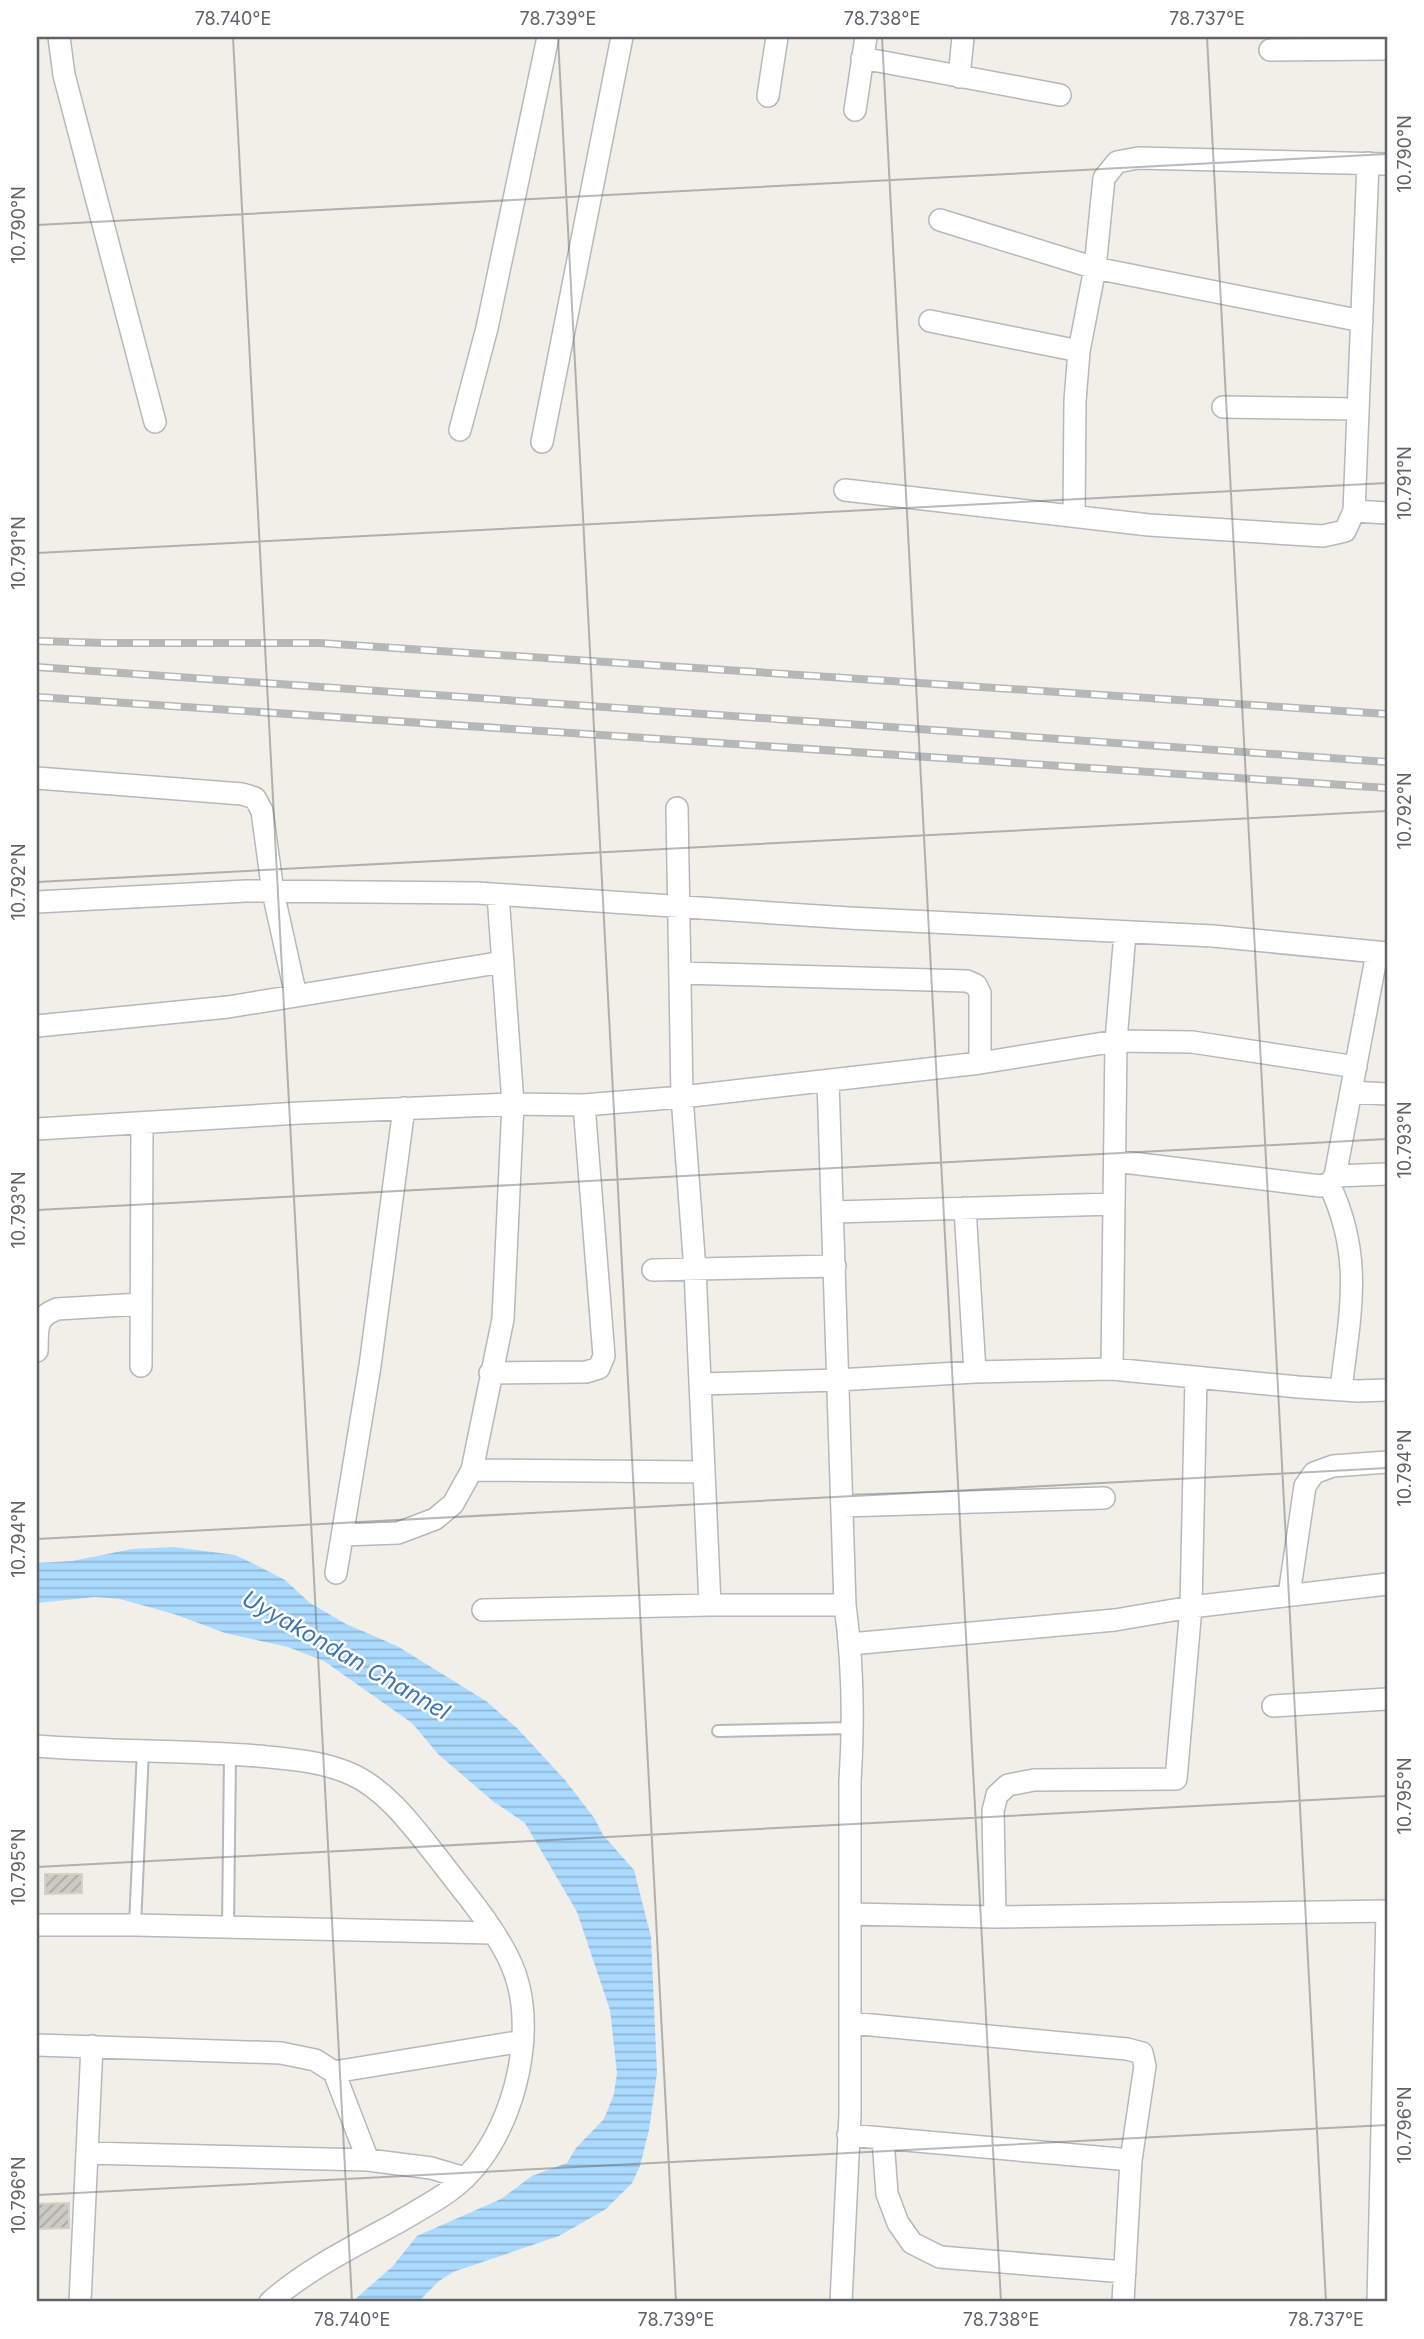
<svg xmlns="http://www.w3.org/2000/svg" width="1424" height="2339" font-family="Inter,sans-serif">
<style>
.water{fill:url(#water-rules)}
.building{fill:url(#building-hatch);stroke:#d6d1c6;stroke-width:2}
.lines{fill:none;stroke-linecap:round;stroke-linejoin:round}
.lane-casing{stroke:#b5b8bc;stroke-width:14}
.street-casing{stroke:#b5b8bc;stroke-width:24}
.lane{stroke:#fff;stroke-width:10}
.street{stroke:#fff;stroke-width:21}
.rail-casing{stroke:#b6b7b8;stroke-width:8}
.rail{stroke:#fff;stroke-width:5;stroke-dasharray:16;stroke-linecap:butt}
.ticks{fill:none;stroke:#5f6368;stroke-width:2;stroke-opacity:0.45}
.labels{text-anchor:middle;stroke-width:5;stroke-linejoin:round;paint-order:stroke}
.water-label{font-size:23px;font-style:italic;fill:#4174aa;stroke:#fff}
.neatline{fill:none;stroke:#5f6368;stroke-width:2.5}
.ticks-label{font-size:18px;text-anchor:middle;fill:#5f6368}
</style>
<defs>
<pattern id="water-rules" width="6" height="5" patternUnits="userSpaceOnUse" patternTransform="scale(1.75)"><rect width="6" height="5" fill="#aadaff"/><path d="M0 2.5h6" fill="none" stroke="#8eb4d2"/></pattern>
<pattern id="building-hatch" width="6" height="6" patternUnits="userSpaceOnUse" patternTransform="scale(1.75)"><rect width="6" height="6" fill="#cccac5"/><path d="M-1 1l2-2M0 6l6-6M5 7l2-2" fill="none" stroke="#a9a8a4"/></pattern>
</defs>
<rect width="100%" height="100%" fill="#f1efe8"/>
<path class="water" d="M174,1547L235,1555L252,1563L285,1580L310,1603L346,1624L397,1646L486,1701L517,1728L565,1780L595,1819L603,1835L634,1870L651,1937L657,2073L649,2130L640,2166L632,2183L606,2209L559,2236L453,2272L439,2281L418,2302H352L392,2267L417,2236L501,2199L532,2176L567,2163L576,2148L604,2119L614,2094L617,2073L610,2010L577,1912L525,1823L494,1802L438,1754L412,1723L324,1661L288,1647L225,1633L174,1614L120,1599L95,1597L37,1603V1563L72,1561L132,1549Z"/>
<path class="building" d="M45,1874H82V1893L45,1894Z
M69,2203V2228L37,2229V2204Z"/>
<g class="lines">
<defs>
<path id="lane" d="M718,1731L853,1728
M135,1925L143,1750
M228,1927L230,1754"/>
<path id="street" d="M59,37L64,75L155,422
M1270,50L1387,49
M862,58L1060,95
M959,77L963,37
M768,96L777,37
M855,110L866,37
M940,220L1095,268L1362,321
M930,321L1079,351
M1223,407L1358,409
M460,430L487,328L548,37
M542,442L622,37
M845,490L1149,525L1323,536L1345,531L1354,511L1368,163
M1354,511L1387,513
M1074,516L1075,401L1079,351L1095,268L1104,178L1117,162L1138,158L1387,164
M37,778L242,794L255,798L262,811L273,892L296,996
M37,902L246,891L477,893L849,918L1213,936L1387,953
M681,973L967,981L976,985L980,993V1063
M37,1026L228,1007L503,962
M828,1081L845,1605C853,1664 854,1722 850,1781V2115L841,2302
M1351,1092L1387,1094
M37,1129L300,1113L513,1104L584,1105L682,1097L677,808
M1115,1161L1320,1186L1329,1184L1335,1176L1377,953
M1335,1176L1387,1174
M1329,1184C1364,1257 1350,1313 1341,1389
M965,1208L975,1372
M834,1212L1114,1204L1116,1041L1192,1042L1356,1067
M653,1270L835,1266
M37,1351C38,1329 34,1318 57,1309L141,1304
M141,1366L142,1123
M1112,1369L1114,1204
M490,1373L586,1372L599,1368L604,1356L584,1105
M700,1384L838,1380L975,1372L1112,1369L1298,1387L1358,1391L1387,1390
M472,1470L704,1472
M842,1506L1104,1498
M343,1535L398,1533L435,1519L453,1504L472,1470L503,1319L513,1104L498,895
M336,1573L370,1366L404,1108
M1289,1595L1305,1486L1314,1473L1333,1466L1387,1462
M845,1605H710L695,1270L682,1097L980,1063L1116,1041L1125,933
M483,1610L710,1605
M850,1644L1115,1620L1191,1607L1387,1584
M1273,1706L1387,1699
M37,1746C110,1752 185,1750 258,1756C289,1759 322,1761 351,1774C387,1790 414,1828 438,1858C462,1890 490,1921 508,1957C538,2016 520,2106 482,2158C459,2191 428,2204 395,2224C352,2247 306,2270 270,2302
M850,1914L995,1917L1387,1911L1378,2302
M995,1917L993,1811L997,1795L1008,1785L1034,1780L1176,1779L1191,1607L1196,1378
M37,1925H135L493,1933
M850,2023L1127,2049L1142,2053L1145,2066L1131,2160L1123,2302
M37,2045L281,2053L315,2060L334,2072L368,2160
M334,2072L523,2041
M848,2135L1131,2160
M883,2139L887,2194L898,2223L912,2243L940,2257L1125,2272
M87,2153L368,2160L431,2168L465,2178
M80,2302L92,2046"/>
</defs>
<use href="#lane" class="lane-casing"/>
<use href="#street" class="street-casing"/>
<use href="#lane" class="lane"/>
<use href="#street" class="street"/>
<defs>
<path id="rail" d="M37,641L106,643H320L1387,714
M37,667L1387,762
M37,697L1387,788"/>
</defs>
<use href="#rail" class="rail-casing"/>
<use href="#rail" class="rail"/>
</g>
<path class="ticks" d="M233,37L352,2302M558,37L676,2302M882,37L1001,2302M1207,37L1326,2302M37,225L1387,154M37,553L1387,483M37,882L1387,811M37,1210L1387,1139M37,1539L1387,1468M37,1867L1387,1796M37,2195L1387,2125"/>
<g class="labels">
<g class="water-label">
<text transform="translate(346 1655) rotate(30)" y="8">Uyyakondan Channel</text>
</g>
</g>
<rect width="1424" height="2339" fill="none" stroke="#ffffff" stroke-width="77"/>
<rect x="38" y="38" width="1348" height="2262" class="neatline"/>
<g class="ticks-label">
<text x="233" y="25">78.740°E</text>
<text x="558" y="25">78.739°E</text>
<text x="882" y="25">78.738°E</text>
<text x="1207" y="25">78.737°E</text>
<text transform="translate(1405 154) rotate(-90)" y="6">10.790°N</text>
<text transform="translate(19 225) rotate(-90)" y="6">10.790°N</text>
<text transform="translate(1405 483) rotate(-90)" y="6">10.791°N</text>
<text transform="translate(19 553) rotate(-90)" y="6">10.791°N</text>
<text transform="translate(1405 811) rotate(-90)" y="6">10.792°N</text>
<text transform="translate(19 882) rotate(-90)" y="6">10.792°N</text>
<text transform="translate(1405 1140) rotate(-90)" y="6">10.793°N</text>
<text transform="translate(19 1210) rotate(-90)" y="6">10.793°N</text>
<text transform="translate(1405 1468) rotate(-90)" y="6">10.794°N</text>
<text transform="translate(19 1539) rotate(-90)" y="6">10.794°N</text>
<text transform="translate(1405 1796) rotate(-90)" y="6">10.795°N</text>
<text transform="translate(19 1867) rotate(-90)" y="6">10.795°N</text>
<text transform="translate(1405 2125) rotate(-90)" y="6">10.796°N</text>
<text transform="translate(19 2195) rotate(-90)" y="6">10.796°N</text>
<text x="352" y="2326">78.740°E</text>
<text x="676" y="2326">78.739°E</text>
<text x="1001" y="2326">78.738°E</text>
<text x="1326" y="2326">78.737°E</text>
</g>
</svg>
